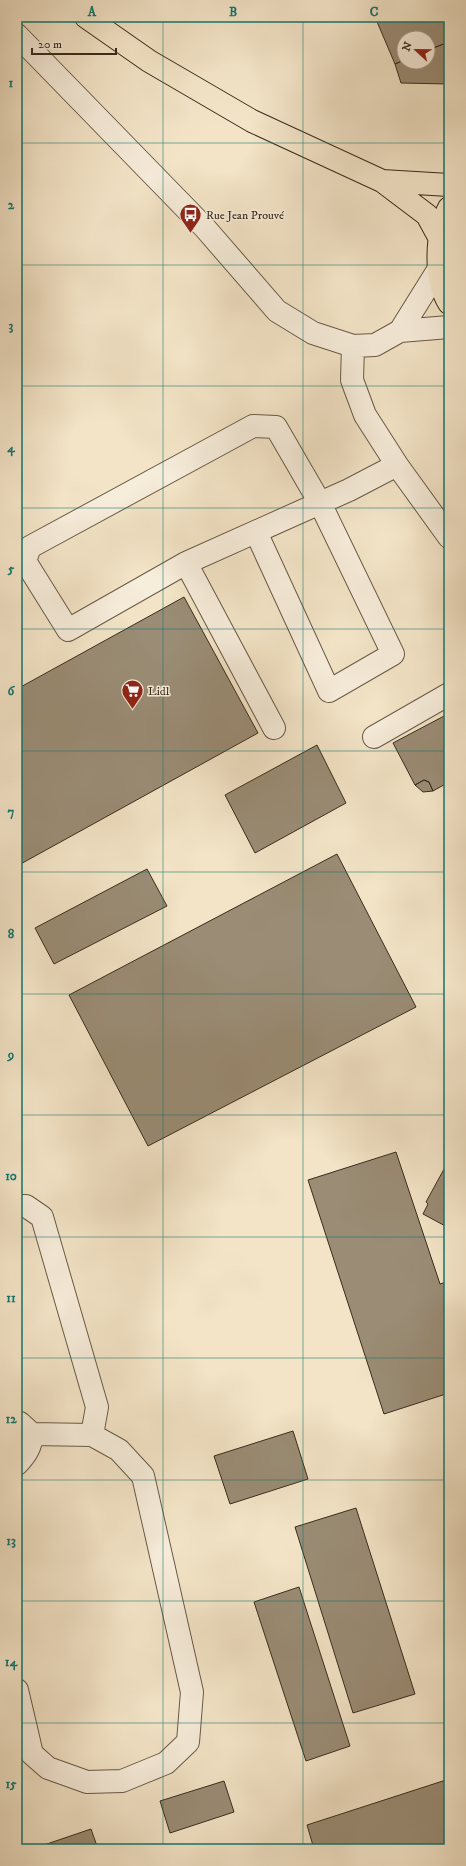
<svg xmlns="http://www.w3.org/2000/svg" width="466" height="1866" font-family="'IM FELL DW Pica',serif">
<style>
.building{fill:#9a8c75;stroke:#392c1c}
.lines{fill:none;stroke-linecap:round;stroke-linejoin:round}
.minor-casing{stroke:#685a47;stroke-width:24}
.major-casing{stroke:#392c1c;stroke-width:24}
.minor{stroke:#f7eddb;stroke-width:22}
.major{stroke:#f3e4c7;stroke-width:22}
.grid{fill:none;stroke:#0f766e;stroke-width:1;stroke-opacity:0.55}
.labels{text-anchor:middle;stroke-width:3;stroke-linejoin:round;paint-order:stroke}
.poi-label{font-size:12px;fill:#392c1c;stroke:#f7eddb;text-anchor:start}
.neatline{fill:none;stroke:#0f766e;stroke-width:1.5}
.grid-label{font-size:13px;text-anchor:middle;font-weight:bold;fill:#0f766e}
</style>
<rect width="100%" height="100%" fill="#f3e4c7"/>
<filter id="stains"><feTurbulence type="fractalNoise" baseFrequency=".005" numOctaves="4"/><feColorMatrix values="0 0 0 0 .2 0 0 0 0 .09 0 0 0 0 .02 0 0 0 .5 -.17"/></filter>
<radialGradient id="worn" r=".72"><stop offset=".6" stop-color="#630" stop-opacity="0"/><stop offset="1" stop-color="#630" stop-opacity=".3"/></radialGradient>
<path class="building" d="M375,17H449V42L428,50V38H404V60L395,64Z
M449,42V84L401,83L395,64L404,60V62H428V50Z
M184,597L258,733L17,866V689Z
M446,715L449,720V782L433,791L429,782L424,780L415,785L393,743Z
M317,745L346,803L255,853L225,795Z
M424,780L429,782L433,791L423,792L415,785Z
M337,854L416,1007L148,1146L69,995Z
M147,869L167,906L54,964L35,928Z
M396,1152L440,1284L449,1281V1393L384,1414L308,1180Z
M449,1160V1228L423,1214L428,1204L426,1202Z
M293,1431L308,1479L230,1504L214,1456Z
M356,1508L415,1694L353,1713L295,1527Z
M299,1587L350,1746L306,1761L254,1602Z
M449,1779V1849H314L307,1825Z
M224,1781L234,1812L170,1833L160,1801Z
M91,1829L98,1849H42L41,1846Z"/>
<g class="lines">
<defs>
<path id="minor" d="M17,35L205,228L277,311L313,333L353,346L375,345L400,331L449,327
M400,331L438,270
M353,346L352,380L365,415L397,465L449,537
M186,563L68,630L25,561L30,547L253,426L276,427L320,503L393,654L329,691L256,532
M274,728L186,563L349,490L397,465
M374,737L449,694
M17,1206H26L42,1217L97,1407L92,1435
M17,1423H20L32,1434C31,1447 26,1455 17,1464
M17,1690L32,1754L48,1768L87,1782L122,1781L166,1763L188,1742L192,1692L143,1476L119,1450L92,1435L32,1434"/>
<path id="major" d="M86,17L149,61L252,121L382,181L427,215L439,237
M382,181L449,185
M449,208C436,232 434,279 449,303"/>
</defs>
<use href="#minor" class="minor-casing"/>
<use href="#major" class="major-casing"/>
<use href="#minor" class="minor"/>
<use href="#major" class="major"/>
</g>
<path class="grid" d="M163,17V1849M303,17V1849M17,143H449M17,265H449M17,386H449M17,508H449M17,629H449M17,751H449M17,872H449M17,994H449M17,1115H449M17,1237H449M17,1358H449M17,1480H449M17,1601H449M17,1723H449"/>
<defs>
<symbol id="bus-pin" viewBox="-11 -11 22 30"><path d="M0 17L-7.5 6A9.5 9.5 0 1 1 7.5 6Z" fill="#8f2418" stroke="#f7eddb"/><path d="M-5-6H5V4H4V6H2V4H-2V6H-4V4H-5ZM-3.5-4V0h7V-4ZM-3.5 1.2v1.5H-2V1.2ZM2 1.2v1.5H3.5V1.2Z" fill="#fff"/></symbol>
<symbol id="supermarket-pin" viewBox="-11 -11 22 30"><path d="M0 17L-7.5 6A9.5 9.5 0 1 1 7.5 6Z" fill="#8f2418" stroke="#f7eddb"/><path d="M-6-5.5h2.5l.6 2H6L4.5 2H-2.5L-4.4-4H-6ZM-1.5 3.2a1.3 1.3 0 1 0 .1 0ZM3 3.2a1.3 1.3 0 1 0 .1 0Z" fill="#fff"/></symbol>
</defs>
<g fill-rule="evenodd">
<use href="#bus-pin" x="178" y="202" width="25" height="34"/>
<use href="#supermarket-pin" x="120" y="678" width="25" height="34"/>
</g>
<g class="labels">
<g class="poi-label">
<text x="206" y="219">Rue Jean Prouvé</text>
<text x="148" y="695">Lidl</text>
</g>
</g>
<rect width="466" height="1866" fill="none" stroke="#f3e4c7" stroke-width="44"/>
<g transform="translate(416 50) rotate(292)"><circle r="19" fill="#f7eddb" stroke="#aba08f"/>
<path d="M0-3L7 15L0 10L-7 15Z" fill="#8f2418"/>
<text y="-6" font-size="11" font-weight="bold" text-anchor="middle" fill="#392c1c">N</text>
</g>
<path d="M32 48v6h84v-6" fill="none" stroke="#392c1c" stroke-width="2"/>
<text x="38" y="48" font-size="12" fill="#392c1c" stroke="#f7eddb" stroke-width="3" paint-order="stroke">20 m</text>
<rect x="22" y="22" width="422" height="1822" class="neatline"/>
<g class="grid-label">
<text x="92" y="16">A</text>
<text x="233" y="16">B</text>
<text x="374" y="16">C</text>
<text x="11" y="87">1</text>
<text x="11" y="209">2</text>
<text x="11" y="330">3</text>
<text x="11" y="452">4</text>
<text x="11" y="573">5</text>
<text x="11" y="695">6</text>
<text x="11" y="816">7</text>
<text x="11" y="938">8</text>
<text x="11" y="1059">9</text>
<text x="11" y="1180">10</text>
<text x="11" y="1302">11</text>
<text x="11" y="1423">12</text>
<text x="11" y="1545">13</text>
<text x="11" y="1666">14</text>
<text x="11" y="1788">15</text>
</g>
<rect width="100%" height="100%" filter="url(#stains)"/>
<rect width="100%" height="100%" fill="url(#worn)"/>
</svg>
